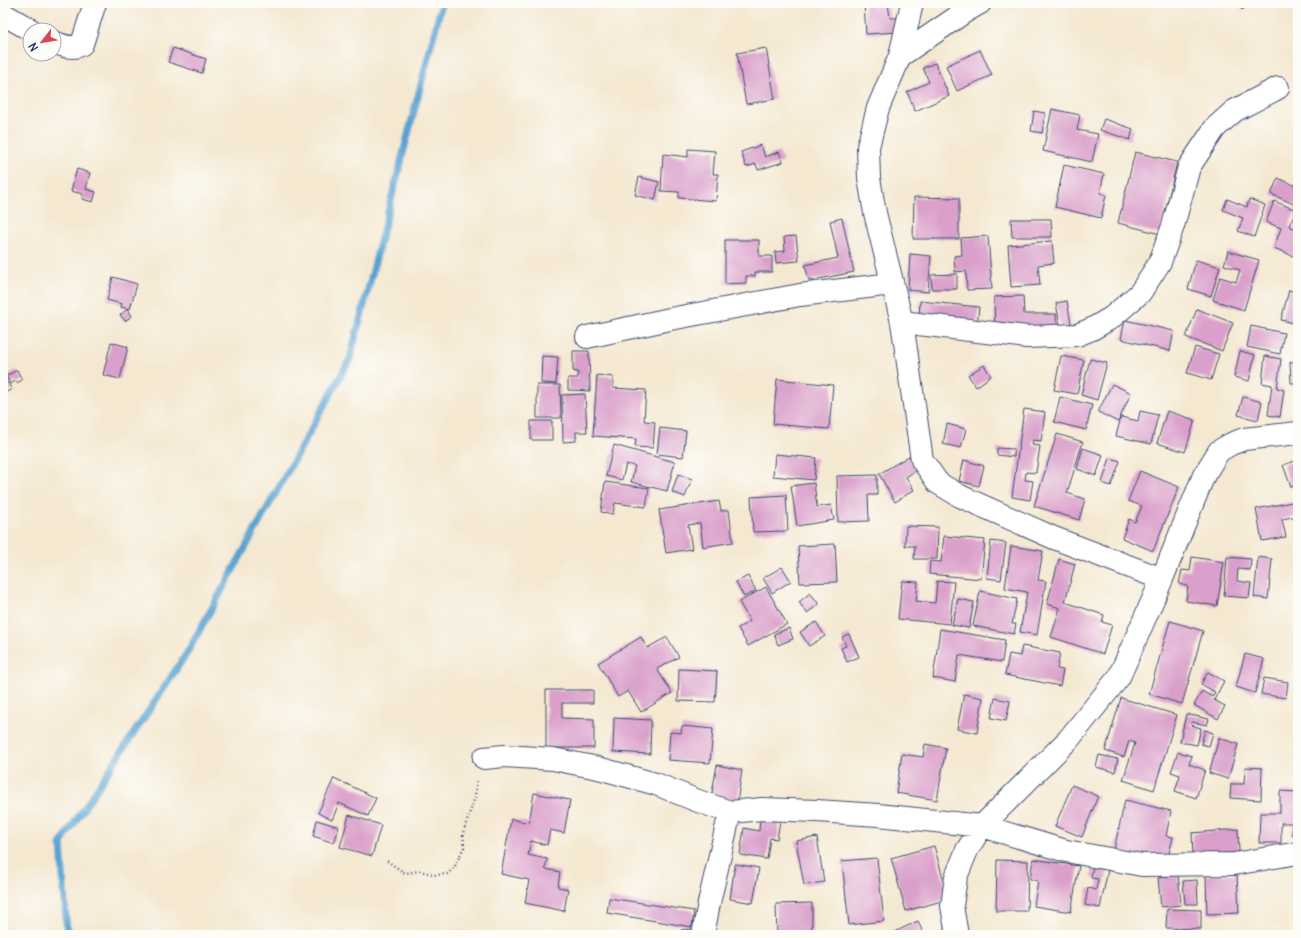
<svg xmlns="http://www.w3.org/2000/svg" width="1301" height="938" font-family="Delius,sans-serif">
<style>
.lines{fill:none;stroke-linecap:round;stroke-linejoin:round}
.stream{stroke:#5aa3d1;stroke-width:7}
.building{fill:#daa0cb}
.minor-casing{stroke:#3c4b6f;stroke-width:24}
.path{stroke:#3c4b6f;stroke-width:2.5;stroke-dasharray:1 3;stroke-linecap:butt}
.minor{stroke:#fff;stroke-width:22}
</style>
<rect width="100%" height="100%" fill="#fdfcf7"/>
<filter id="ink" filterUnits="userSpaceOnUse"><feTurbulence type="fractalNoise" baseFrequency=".025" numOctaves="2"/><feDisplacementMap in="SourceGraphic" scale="8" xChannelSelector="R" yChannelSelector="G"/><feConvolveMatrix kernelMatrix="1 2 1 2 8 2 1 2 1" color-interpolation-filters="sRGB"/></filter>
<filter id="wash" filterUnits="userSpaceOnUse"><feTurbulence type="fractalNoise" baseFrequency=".012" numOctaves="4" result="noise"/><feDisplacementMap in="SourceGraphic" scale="16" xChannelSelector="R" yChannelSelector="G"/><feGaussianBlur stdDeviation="0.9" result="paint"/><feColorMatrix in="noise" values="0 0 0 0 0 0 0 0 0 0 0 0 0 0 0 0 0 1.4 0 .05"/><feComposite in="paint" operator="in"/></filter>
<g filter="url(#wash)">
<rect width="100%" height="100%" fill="#f4e8d1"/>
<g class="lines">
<path class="stream" d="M67,935L61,843L187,653L350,359L442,3"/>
</g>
<g id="blocks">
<path class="building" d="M864,3H888L890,18H899V32L866,34Z
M1238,3H1252L1242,10Z
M173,48L206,59L202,73L168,62Z
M766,48L775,99L746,104L737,53Z
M980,50L992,75L957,91L946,66Z
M935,63L949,96L915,111L907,92L929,82L923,68Z
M1052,109L1080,115L1077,130L1098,134L1092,162L1043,151Z
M1034,111L1045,113L1042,133L1031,131Z
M1104,119L1133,129L1130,140L1100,130Z
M761,145L765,157L779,152L783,162L758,170L756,164L746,167L741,152Z
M688,149L715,151L713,174H718L716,201L679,198V192L661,191L663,154L688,157Z
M1135,152L1177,162L1160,234L1118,223Z
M1064,165L1104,174L1100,193L1106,195L1101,218L1055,207Z
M77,169L90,173L86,189L96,192L93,202L82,199L83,194L71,191Z
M639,177L659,182L655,200L635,195Z
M1278,178L1298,187V206L1271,194Z
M914,197L959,198V239H913Z
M1227,199L1247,207L1249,199L1265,205L1254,237L1238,231L1243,218L1223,210Z
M1274,201L1296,210L1289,226L1298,230V258L1274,248L1281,228L1266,222Z
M842,218L854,272L809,281L805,265L838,258L830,221Z
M1011,219H1051L1052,237H1012Z
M796,236L799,261L776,263L775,252L785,251L784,237Z
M988,236L992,289L967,290L966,271L955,272L954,256L962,255L961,238Z
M725,240H759V256H772V272H755V276H746V283L725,284Z
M1052,241L1054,263L1038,265L1040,285L1011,287L1008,245Z
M1228,251L1259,260L1244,310L1213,300L1220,277L1236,282L1240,270L1224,265Z
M910,254L931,256L928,292L908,290Z
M1196,260L1220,267L1211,296L1188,289Z
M957,274V289H932L931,275Z
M113,277L137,284L130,309L121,307L122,304L107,300Z
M1289,290L1298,293V324L1281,320Z
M1023,296L1024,314H1056L1057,332L995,333L994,297Z
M920,301L979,307L977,325L919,319Z
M1067,301L1072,330L1061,331L1056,303Z
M128,309L132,316L125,321L120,315Z
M1197,309L1233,323L1222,351L1186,337Z
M1125,320L1174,331L1170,351L1121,339Z
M1251,326L1284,333L1280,354L1247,347Z
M111,342L128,347L120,379L103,375Z
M1195,347L1219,354L1211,380L1187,373Z
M573,351H589L590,391L568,390V378H578V372L573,371Z
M1240,351L1255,355L1249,381L1234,377Z
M542,356L558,357L556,384L541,383Z
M1061,356L1084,360L1077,394L1054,390Z
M1265,356L1281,359L1277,388L1284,390L1280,417L1268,415L1272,385L1262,383Z
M1090,359L1107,363L1097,400L1081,395Z
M1290,362H1298V383H1291Z
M984,365L991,376L976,387L968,375Z
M17,370L22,380L17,383L16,381L10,384L6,376Z
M597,375L613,377V388L646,390L644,421L655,422L653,448L635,447L636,439L593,436Z
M777,379L833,385L829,429L773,424Z
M7,382L12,389L3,394V384Z
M1112,384L1131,393L1118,422L1098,412Z
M537,385H560L561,418H537Z
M585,394L587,432H576V441L563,442L562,395Z
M1060,397L1092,405L1086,430L1054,422Z
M1243,397L1262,402L1258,420L1238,415Z
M1024,409L1045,412L1041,441L1033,440L1032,445L1040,446L1036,473L1026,472L1025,480L1033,481L1030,500L1012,497Z
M1140,411L1158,415L1151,444L1116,436L1121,417L1138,421Z
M1167,411L1195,420L1185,452L1157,443Z
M531,421H552V440H531Z
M947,424L966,429L961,448L943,444Z
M660,428L686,431L683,457L657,454Z
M1057,434L1083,442L1067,493L1085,499L1079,520L1034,506Z
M614,445L675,462L667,491L631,482L635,466L626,464L622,480L606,476Z
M997,448L1014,449V457L997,455Z
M1083,448L1103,455L1096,476L1077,469Z
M775,454L816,458L814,480L773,476Z
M909,456L917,470L906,477L914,490L895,502L879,474Z
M1110,458L1120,461L1111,486L1102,483Z
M964,460L984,466L979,486L959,481Z
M1298,460V485L1291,487L1283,465Z
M1140,471L1179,487L1153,551L1122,538L1129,519L1135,522L1142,506L1128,501Z
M678,474L692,479L685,497L672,492Z
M877,475V495H868L869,521L838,522L837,476Z
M605,482L649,488L646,507L615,503L613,514L601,512Z
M814,483L817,507L831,505L834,520L797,526L791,486Z
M786,495L788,531L753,532L751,497Z
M719,501L721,511L729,510L733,542L703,547L700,523L688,525L692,549L666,553L659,510Z
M1297,501L1298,516L1282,519L1286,537L1262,541L1256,509Z
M906,526L938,527L937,559H914L915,546H905Z
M944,536L985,540L981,579L929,574L930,561L941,562Z
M991,541L1006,543L1001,580L987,578Z
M835,544L837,582L800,583L798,546Z
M1011,546L1043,551L1038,580L1046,581L1037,635L1020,632L1027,592L1005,588Z
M1192,557L1224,562L1217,606L1186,601L1188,586L1179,584L1182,570L1190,571Z
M1227,557L1251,559L1250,570L1238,569L1237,581L1251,583L1249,598L1224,596Z
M1258,557L1272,559L1268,599L1254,597Z
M1059,559L1075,564L1065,602L1104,615L1102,622L1112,625L1103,654L1051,637L1060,608L1047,604Z
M782,567L791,581L772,593L763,578Z
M748,576L756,591L744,597L736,582Z
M902,581L918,582L916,601L935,603L937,581L954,582L950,624L898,619Z
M766,587L787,624L748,646L738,628L750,621L739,602Z
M980,591L1017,599L1012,624H1016L1014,634L973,626Z
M810,593L819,604L807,613L799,602Z
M958,599L974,602L969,628L952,625Z
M1170,621L1203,631L1182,704L1149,694Z
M816,622L825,636L809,646L800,632Z
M789,628L793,639L778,645L774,634Z
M940,629L1005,640L1002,662L959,655L955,682L933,678Z
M849,634L859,657L847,662L841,648L846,646L842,637Z
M641,637L647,648L667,637L679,657L657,669L672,693L641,712L628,691L618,697L598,663Z
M1022,646L1060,653L1057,669L1063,670L1060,686L1005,675L1009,654L1020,656Z
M1245,654L1264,659L1255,693L1236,687Z
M679,669L717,671L715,702L678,701Z
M1208,672L1224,681L1214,700L1225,706L1218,719L1194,705L1202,691L1212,697L1215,692L1201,684Z
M1264,678L1288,682L1286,698L1261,694Z
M1297,688H1298V701H1295Z
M546,690H593V703H562V718L594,719V748H546Z
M964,694L983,698L977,733L957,729Z
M995,698L1010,701L1006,721L991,718Z
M1121,698L1177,715L1154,790L1123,780L1135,743L1129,741L1124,757L1105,751Z
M1186,714L1209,719L1207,725L1191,722V725L1201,728L1197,745L1180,742Z
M614,718L651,720L650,754L613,752Z
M682,726L713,729L710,763L668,760L670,732L681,733Z
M1205,730L1213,733L1209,746L1201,744Z
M1219,738L1238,744L1228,779L1209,773Z
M925,744L946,748L937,800L896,793L902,754L923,757Z
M1178,752L1192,756L1189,764L1205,770L1196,798L1175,791L1180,775L1171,772Z
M1099,755L1118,759L1115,772L1096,767Z
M717,765L742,770L737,803L711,798Z
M1245,767L1262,768L1261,800L1230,798L1231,784H1244Z
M334,778L376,798L368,816L339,803L332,820L318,813Z
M1072,785L1098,796L1082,837L1055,826Z
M1280,791L1298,792V835H1292L1293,823H1281V843H1259L1260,813H1280Z
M534,793L570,800L564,833L550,830L547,845L531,841L528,855L547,859L545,869L560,872L558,887L568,889L564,911L525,903L529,880L501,874L511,819L529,823Z
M1125,800L1171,811L1166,836L1173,837L1167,862L1114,850Z
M349,815L381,825L372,856L340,847Z
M760,817L780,821L777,839L770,838L767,859L740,855L744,828L759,831Z
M317,820L339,827L334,843L313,836Z
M1238,829L1239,852L1193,856L1192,833Z
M817,837L824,882L804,885L796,841Z
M934,846L949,899L906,911L891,858Z
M877,858L884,921L849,925L842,861Z
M1033,859L1079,866L1071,912L1034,906L1038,881L1030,879Z
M997,860L1028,861L1027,911H996Z
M735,864L759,868L753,903L730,899Z
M1093,866L1108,870L1100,908L1085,905L1088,888L1096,890L1098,879L1091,878Z
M1237,874L1239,913L1207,914L1206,875Z
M1178,875L1181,905L1161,907L1158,878Z
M1197,880L1198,904H1185L1183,881Z
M609,898L694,911L692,927L607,913Z
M812,903V935H777L776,904Z
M1167,909L1201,910V929L1166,928Z
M918,921L924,935H888Z
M694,929L695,935H682L681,930Z
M452,931L468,932V935H452Z"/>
</g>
</g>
<g filter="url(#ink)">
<use href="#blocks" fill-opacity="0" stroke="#3c4b6f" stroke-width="1"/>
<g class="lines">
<defs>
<path id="minor" d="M912,3L900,56L878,108L868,147L869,178L875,213L902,322L922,460L938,483L960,496L1054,538L1162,579
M3,14L31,30
M54,42C63,46 73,50 82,44L95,3
M900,56L966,11L980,3
M902,322L1027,337L1077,335L1092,329L1111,318L1140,293L1160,262L1173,226L1189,167L1215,128L1234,111L1278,88
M587,337L670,319L800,295L892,284
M484,758L504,756L553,759L598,768L656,784L698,801L730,812L762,809L817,811L878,815L982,826L1066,851L1142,865L1234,864L1298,853
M703,935L709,903L730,812
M957,935L952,906L956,877L967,850L982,826L1068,740L1119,677L1162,579L1204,475L1219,451L1231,444L1244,439L1298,433"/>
</defs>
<use href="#minor" class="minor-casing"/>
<path class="path" d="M387,861L405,873L420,871L436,875L448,874L455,866L464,847L463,833L475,797L477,779"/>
<use href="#minor" class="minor"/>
</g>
</g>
<rect width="1301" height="938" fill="none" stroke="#fdfcf7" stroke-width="16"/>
<g transform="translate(42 42) rotate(239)"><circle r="19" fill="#fdfcf7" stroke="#a3aaba"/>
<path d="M0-3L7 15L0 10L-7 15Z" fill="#d1495b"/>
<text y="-6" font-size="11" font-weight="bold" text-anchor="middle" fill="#1b2f5e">N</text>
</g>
</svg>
